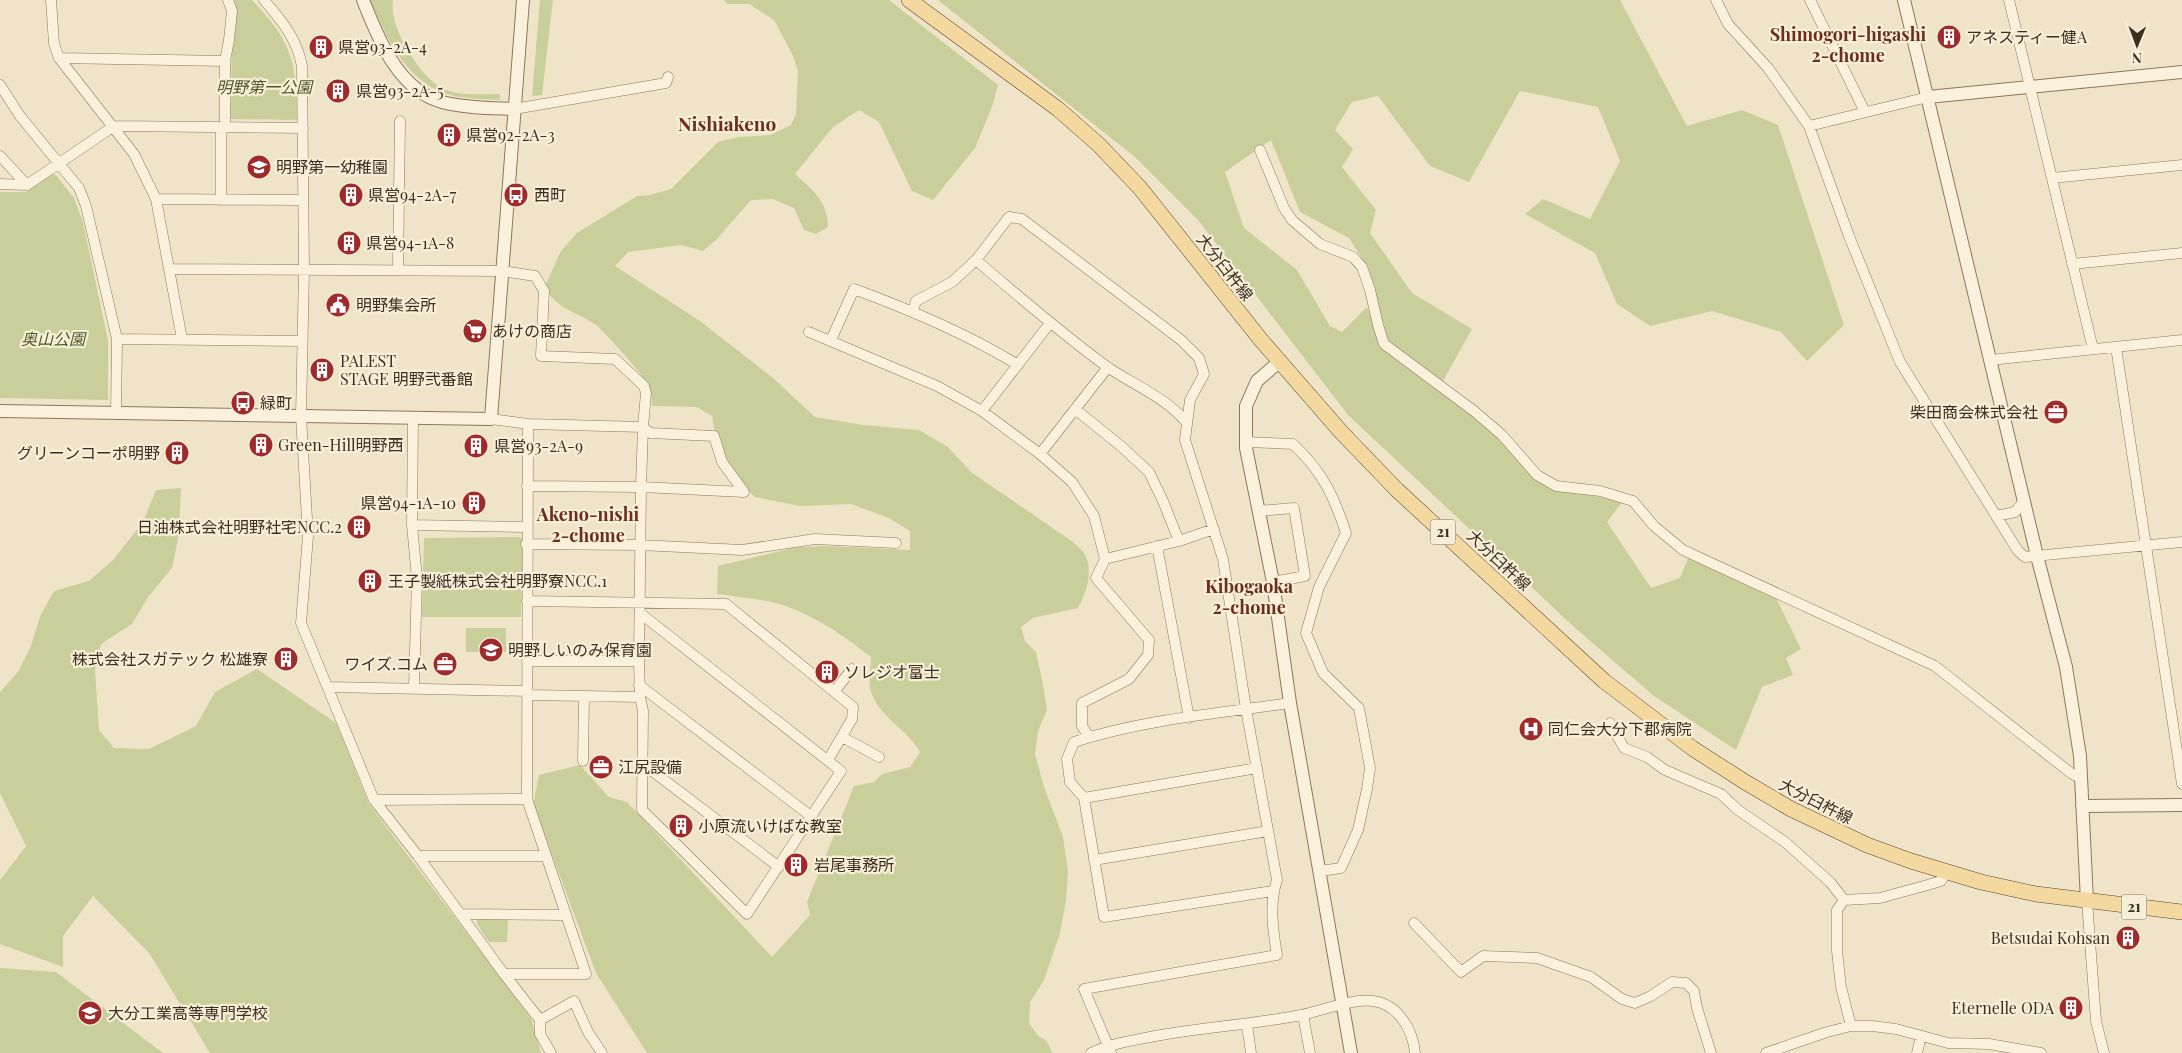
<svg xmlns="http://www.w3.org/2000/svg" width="2182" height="1053" font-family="'Playfair Display','Noto Sans JP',serif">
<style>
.green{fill:#c9cf9b}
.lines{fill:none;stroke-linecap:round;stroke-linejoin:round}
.minor-casing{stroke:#8d765c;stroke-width:11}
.tertiary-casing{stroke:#8d765c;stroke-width:14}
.primary-casing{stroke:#5b4430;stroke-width:16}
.minor{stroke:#faf1dc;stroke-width:10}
.tertiary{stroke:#faf1dc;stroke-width:12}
.primary{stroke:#f3d9a0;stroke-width:15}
.labels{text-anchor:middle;stroke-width:4.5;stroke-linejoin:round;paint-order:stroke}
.shield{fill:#f7eed8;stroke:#756857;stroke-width:1}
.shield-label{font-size:15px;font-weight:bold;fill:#3d2e20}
.poi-label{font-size:16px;fill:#3d2e20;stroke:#f7eed8;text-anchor:start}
.park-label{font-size:16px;font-style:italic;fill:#4d5a26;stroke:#f7eed8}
.street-label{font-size:16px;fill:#3d2e20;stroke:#f7eed8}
.neighbourhood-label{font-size:18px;font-weight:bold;fill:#6b2e1e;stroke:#f7eed8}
.quarter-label{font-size:19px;font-weight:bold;fill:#6b2e1e;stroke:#f7eed8}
</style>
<rect width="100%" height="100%" fill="#f0e4c8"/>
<path class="green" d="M235,0H252C292,42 297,62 297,120L231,119L232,7Z
M370,0H393C388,27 421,80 446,90C462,96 483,94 500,94V100C485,99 469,99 454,96C407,85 388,40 370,0Z
M540,0H553L542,95L532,96Z
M724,0H889L998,85L992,107L975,148L933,200L912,191L879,122L859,110L833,127L795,174C813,190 828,202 828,227L816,234L804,230L794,208L773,199L751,200L716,240L703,251L681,245L628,252L615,266L700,321L773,378L815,417L863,425L919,430L948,447L971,472L1073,542C1077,546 1084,551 1086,557C1093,573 1086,594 1078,608L1033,618L1021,627L1025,641L1036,652L1043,684L1047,710L1038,731L1035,754L1044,787L1063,837L1068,872L1066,900L1060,933L1044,980L1030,1002L1029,1023L1038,1036L1047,1041L1052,1053H647L596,973L533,804L539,775L580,765L609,797L627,802L772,957L810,915L807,902L854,786L874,782L882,774L910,767L920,752C908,730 879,717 871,692C868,682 871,667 871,657C840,633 806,609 767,601C750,598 733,596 717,594L718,566L797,547L827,546L910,550V531L889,518L851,504L800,506L755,497L746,489L724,459L715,433L712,416L697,407L652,406C652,398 651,390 647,383C643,375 604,331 596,325C578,312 554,309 545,286L561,251L577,233L637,196L650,195L671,189L718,142L739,137L770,135L791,125L796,114L798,71L793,56L774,20L749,4H727Z
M938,0H1620L1687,126L1742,110L1778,125L1844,325L1807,361L1781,332L1712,311L1650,326L1617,304L1595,253L1525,214L1543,199L1590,219L1620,161L1598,107L1520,91L1469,182L1430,166L1378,96L1352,102L1335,130L1353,149L1342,167L1376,210L1370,233L1412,293L1472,329L1443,381L1387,340L1365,263L1349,238L1300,212L1271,140L1225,172L1244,228L1297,270L1330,326L1342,332L1367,307L1383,348L1472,413L1558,490L1623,501L1607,522L1651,588L1680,578L1689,556L1775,596L1801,649L1786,658L1793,675L1762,687L1736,750L1654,696L1574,627L1348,415L1198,220L1135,157Z
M52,174L56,175L74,198L83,222L108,341V400L0,398V192H26Z
M181,488L179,534L172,568L148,597L132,624L101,644L95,670L99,730L114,748L149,749L196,726L215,692L257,669L336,723L369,804L531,1018L541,1053H210L149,953L93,896L63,936V967L0,944V880L26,846L0,793V692L18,672L31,646L40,616L54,591L89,581L113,560L143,522L156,490Z
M519,537L523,539L521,617H422L424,538Z
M466,628H506V652H466Z
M477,917L508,919L507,942H489L477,924Z
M0,968L56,972L163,1053H0Z"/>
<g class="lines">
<defs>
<path id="minor" d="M51,0L54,44L59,58L134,154L156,199L182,339
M264,0C282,21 297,39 302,66L304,270L301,416L308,536L301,623L374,800L418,856L504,974H586L527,799L528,424
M1716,0L1728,24L1768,68L1809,126L1849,236L1900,362L2018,551L2025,557L2182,542
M1810,0L1865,112
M2009,0L2093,349
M59,58L225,61
M0,85L20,116L79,188L86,206L117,339L116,413
M514,109L666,83L668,77
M1809,126L1928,97
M1260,150L1284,208L1292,220L1320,244L1353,257L1362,267L1370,290L1378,325L1384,344L1474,411L1502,435L1537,475L1556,486L1600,491L1633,501L1654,526L1683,550L1935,666L2072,774L2081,778
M0,156L27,185
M2052,178L2182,165
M0,184L27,185L114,126L303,128
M156,199L302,200
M221,200V133L225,123V61L229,40L232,11L228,0
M976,260C1018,296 1061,333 1106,366C1133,385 1166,397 1187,423
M2072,264L2182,253
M170,269L502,271L535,276L544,291L541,356L615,359L644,386L646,393L643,427L641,487L639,661L640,697L643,711L642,810L747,914L841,771L640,613
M398,270L400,121
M913,311L916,301L952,282L976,260L1009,217L1022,219L1181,340L1199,358L1204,374L1190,400L1185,440L1223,559L1246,709L1277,880C1269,904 1273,931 1277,955L1084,989L1111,1053
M809,332L937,386L982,411L1040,454L1072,482L1094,516L1105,559
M117,339L302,341
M831,340L854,289C911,310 966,333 1018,365
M2116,347L2182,784
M1990,360L2182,340
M1075,409L1122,447L1149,472L1163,501L1179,541
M982,411L1050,323
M413,418L412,525L417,578L414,688
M491,419L528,424L643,427L650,433L714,436L722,462L744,492L641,487L527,486
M1246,442L1293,444C1322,471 1334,496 1346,533L1319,587L1306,633L1323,673L1359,708L1370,768L1367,789L1358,830L1341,868L1320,871
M1040,454L1108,367
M1259,511L1294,508L1305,576L1273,582
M1996,516L2015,512L2024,501
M412,525L526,527
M526,544L640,545L742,550L815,539L896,543
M1157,546L1189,718
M527,601L726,604L853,707L852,719L828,760
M527,661H639
M639,685L812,817
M328,687L527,691L530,695L640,697
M834,692L852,669
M1610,723L1624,748L1647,757L1665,770L1721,794L1738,810L1785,842L1830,882L1844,900L1880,898L1924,886L1941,881L1947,872
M842,737L879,757
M1089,737L1082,726V703L1129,679L1148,655L1149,640L1096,578L1105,559L1179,541L1214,529
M583,761L584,696
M643,764L779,867
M1084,798L1257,768
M374,800L527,799
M418,856H544
M1094,860L1268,831
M1273,891L1104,917L1084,798L1070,782L1067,759L1074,742C1140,720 1220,713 1290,703
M1844,900L1837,910V951L1841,987L1851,1026
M2087,901L2096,1021L2104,1053
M461,914L565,915
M1414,923L1461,972L1483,956L1537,958L1591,977L1622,999L1635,1003L1651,996L1672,982L1686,983L1694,991L1697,1008L1711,1053
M504,974L540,1020L574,1001L588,1032L602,1053
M1303,1015L1310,1053
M540,1020V1034L551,1053
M1247,1025L1251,1053
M1091,1053C1110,1044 1129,1041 1150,1037C1200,1027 1251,1025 1301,1015C1321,1011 1353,998 1373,1001C1398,1004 1413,1030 1415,1053
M1766,1053L1827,1032L1851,1026H1872L1896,1029L1948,1043L1989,1044L2041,1053
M1917,1053L1921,1036"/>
<path id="tertiary" d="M363,0C378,38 398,90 442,102C465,108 491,108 514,109
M1904,0L2037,556L2066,667L2080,756L2087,901
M1928,97L2182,72
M1280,361L1257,381L1246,406V448L1273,582L1290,703L1351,1053
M0,411L491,419L523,0
M2082,806L2182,805"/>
<path id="primary" d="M909,0L1058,109L1099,145L1140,188L1261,340L1342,433L1397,490L1604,681L1692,748L1745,782L1791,809L1867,845L1911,861L1981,882L2036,894L2182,912"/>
</defs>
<use href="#minor" class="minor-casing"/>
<use href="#tertiary" class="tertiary-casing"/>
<use href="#primary" class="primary-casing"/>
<use href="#minor" class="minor"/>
<use href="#tertiary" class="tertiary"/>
<use href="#primary" class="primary"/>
</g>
<defs>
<symbol id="building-disc" viewBox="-11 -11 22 22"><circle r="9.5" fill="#9e2a2b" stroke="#f7eed8"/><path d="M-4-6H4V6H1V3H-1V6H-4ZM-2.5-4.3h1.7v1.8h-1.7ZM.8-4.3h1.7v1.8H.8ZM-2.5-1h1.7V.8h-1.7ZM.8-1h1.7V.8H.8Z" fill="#fff"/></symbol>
<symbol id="school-disc" viewBox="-11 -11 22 22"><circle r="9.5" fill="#9e2a2b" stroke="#f7eed8"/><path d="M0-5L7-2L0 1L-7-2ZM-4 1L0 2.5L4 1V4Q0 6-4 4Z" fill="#fff"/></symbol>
<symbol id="bus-disc" viewBox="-11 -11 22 22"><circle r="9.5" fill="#9e2a2b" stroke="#f7eed8"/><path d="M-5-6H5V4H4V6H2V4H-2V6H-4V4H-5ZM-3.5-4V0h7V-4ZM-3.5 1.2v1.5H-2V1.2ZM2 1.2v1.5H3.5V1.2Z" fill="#fff"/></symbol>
<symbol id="civic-disc" viewBox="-11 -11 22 22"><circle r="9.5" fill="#9e2a2b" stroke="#f7eed8"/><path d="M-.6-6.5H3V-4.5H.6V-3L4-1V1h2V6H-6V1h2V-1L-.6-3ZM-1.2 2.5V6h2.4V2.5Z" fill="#fff"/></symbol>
<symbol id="supermarket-disc" viewBox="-11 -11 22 22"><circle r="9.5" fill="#9e2a2b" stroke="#f7eed8"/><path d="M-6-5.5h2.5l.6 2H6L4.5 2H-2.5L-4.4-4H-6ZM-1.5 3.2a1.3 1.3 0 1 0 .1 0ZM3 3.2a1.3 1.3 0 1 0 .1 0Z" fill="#fff"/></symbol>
<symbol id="office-disc" viewBox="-11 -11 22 22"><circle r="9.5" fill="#9e2a2b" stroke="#f7eed8"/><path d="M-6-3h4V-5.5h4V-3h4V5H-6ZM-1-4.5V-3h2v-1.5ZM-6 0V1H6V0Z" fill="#fff"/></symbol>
<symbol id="hospital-disc" viewBox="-11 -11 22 22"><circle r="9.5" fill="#9e2a2b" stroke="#f7eed8"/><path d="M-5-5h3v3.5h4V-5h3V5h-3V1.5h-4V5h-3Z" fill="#fff"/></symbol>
</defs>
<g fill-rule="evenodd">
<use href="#building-disc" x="1935" y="23" width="28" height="28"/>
<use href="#building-disc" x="307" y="33" width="28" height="28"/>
<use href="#building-disc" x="324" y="77" width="28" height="28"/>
<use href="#building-disc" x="435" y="121" width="28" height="28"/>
<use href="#school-disc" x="245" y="153" width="28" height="28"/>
<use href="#building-disc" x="337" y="181" width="28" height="28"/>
<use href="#bus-disc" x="502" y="181" width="28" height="28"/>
<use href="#building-disc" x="335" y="229" width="28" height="28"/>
<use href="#civic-disc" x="324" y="291" width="28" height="28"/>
<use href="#supermarket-disc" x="461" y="317" width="28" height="28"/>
<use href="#building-disc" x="308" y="356" width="28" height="28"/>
<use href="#bus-disc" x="229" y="389" width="28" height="28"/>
<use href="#office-disc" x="2042" y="398" width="28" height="28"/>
<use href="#building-disc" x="247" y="431" width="28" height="28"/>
<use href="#building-disc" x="462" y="432" width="28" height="28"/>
<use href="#building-disc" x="163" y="439" width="28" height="28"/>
<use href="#building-disc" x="460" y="489" width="28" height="28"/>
<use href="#building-disc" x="345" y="513" width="28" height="28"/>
<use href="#building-disc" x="356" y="567" width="28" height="28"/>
<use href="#school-disc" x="477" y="636" width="28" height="28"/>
<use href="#building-disc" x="272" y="645" width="28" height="28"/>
<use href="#office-disc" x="431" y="650" width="28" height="28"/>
<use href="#building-disc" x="813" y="658" width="28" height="28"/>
<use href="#hospital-disc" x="1517" y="715" width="28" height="28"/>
<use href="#office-disc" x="587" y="753" width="28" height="28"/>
<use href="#building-disc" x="667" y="812" width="28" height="28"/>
<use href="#building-disc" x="782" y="851" width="28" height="28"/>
<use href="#building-disc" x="2114" y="924" width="28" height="28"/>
<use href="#building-disc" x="2057" y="994" width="28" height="28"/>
<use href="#school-disc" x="76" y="999" width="28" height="28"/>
</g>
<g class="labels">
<g class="shield">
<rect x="1430.5" y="519.5" width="25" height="25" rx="4"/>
<rect x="2121.5" y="894.5" width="25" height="25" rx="4"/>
</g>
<g class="shield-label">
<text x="1443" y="537">21</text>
<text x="2134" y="912">21</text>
</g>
<g class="poi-label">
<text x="1966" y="43">アネスティー健A</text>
<text x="338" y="53">県営93-2A-4</text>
<text x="356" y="97">県営93-2A-5</text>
<text x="466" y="141">県営92-2A-3</text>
<text x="276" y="173">明野第一幼稚園</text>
<text x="368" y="201">県営94-2A-7</text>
<text x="534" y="201">西町</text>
<text x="366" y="249">県営94-1A-8</text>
<text x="356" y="311">明野集会所</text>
<text x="492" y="337">あけの商店</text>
<text x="340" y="367">PALEST<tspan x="340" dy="18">STAGE 明野弐番館</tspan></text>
<text x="260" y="409">緑町</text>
<text x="2038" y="418" text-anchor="end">柴田商会株式会社</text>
<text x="278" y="451">Green-Hill明野西</text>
<text x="494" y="452">県営93-2A-9</text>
<text x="160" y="459" text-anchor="end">グリーンコーポ明野</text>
<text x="456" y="509" text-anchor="end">県営94-1A-10</text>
<text x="342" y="533" text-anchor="end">日油株式会社明野社宅NCC.2</text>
<text x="388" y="587">王子製紙株式会社明野寮NCC.1</text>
<text x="508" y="656">明野しいのみ保育園</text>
<text x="268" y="665" text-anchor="end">株式会社スガテック 松雄寮</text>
<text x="428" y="670" text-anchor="end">ワイズ.コム</text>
<text x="844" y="678">ソレジオ富士</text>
<text x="1548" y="735">同仁会大分下郡病院</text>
<text x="618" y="773">江尻設備</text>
<text x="698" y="832">小原流いけばな教室</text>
<text x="814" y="871">岩尾事務所</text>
<text x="2110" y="944" text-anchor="end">Betsudai Kohsan</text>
<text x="2054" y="1014" text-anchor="end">Eternelle ODA</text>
<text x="108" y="1019">大分工業高等専門学校</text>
</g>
<g class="park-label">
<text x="264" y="93">明野第一公園</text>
<text x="53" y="345">奥山公園</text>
</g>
<g class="street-label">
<text transform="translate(1225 267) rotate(52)" y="6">大分臼杵線</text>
<text transform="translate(1499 560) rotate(43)" y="6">大分臼杵線</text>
<text transform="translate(1816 801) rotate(27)" y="6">大分臼杵線</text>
</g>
<g class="neighbourhood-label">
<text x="1848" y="41">Shimogori-higashi<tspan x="1848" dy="21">2-chome</tspan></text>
<text x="588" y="521">Akeno-nishi<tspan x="588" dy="21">2-chome</tspan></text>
<text x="1249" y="593">Kibogaoka<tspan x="1249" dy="21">2-chome</tspan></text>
</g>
<g class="quarter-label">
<text x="727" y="131">Nishiakeno</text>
</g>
</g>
<g transform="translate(2137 45) rotate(181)" stroke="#f7eed8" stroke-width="4" paint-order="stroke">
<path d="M0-4L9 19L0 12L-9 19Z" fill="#3d2e20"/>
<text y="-8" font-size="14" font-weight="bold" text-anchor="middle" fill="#3d2e20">N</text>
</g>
</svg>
